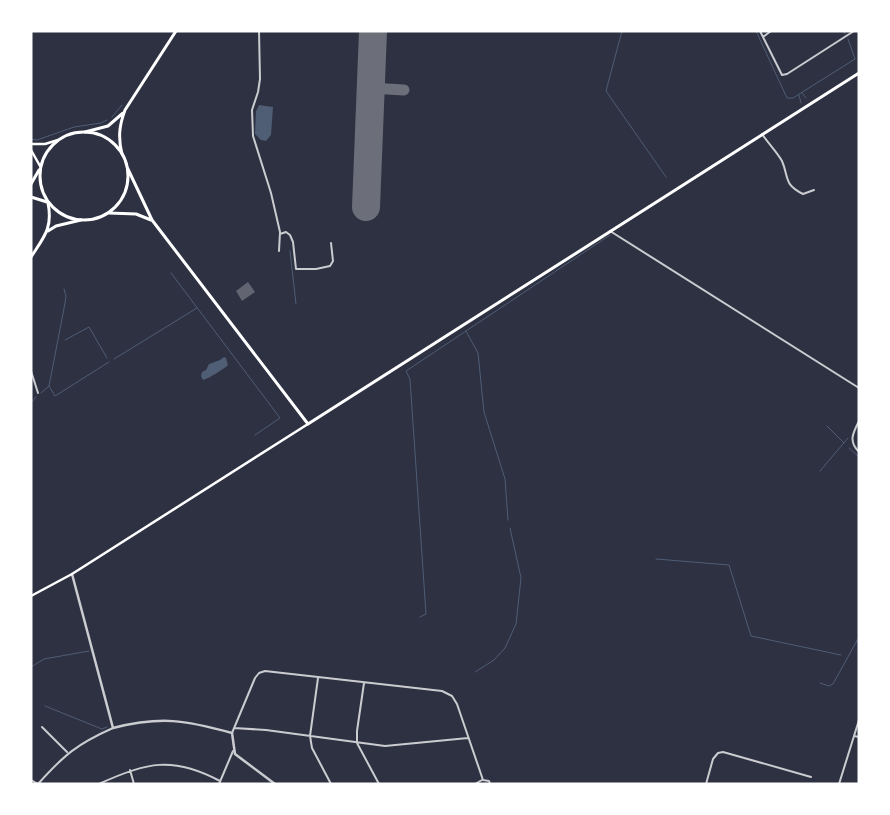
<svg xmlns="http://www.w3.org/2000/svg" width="890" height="815" font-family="'Exo 2',sans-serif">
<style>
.water{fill:#4f5d75}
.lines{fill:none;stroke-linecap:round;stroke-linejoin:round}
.stream{stroke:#4f5d75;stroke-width:1}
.taxiway{stroke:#6c6f7a;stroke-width:11}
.runway{stroke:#6c6f7a;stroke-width:28}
.building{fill:#626471}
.minor{stroke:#caccd0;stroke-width:2}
.tertiary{stroke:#caccd0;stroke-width:2.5}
.secondary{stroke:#fff;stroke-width:2.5}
.primary{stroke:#fff;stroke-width:3}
.trunk{stroke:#fff;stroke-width:3}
</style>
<rect width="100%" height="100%" fill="#2d3142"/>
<path class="water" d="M259,105L273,107L271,135L266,141L261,140L255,134L256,111Z
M224,357L226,358L228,365C226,368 206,380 203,380L201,376L202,372L206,370L209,364L220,360Z"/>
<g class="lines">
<path class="stream" d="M622,31L606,91L666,177
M756,31L787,98H793L855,59L848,39
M844,31L845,34
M802,93L806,98
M799,95L801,103
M112,117L122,105
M31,139L37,140L74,127L101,123L107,120
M290,251L296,304
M171,273L280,418L255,435
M466,331L478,353L484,412L505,479L508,520
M65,340L89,327L107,358
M114,359L197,308
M49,386L55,396L109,362
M41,393L49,386L65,303L66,296L64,289
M31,403L36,397
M827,426L844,443
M849,448L859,457
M820,471L848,438
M656,559L729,565L751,636L841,655
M420,617L426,614L410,379L406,371L610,235
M31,667L44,659L89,651
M475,672L494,660L505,648L516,624L521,578L510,528
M820,683L829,686L833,684L859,637
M45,706L102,729L107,727"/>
<path class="taxiway" d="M370,88L404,90"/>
<path class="runway" d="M366,207L373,31"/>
</g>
<path class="building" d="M248,282L255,292L242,301L236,291Z"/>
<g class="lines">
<path class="minor" d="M259,31L260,79L258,92L252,110L253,136L271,193L280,232L279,251
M760,31L782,75L787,74L854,31
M763,37L771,31
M762,134C768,143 777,152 782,161C789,177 783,184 803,194L814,190
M610,231L859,388
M280,234L286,232L290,235L293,242L296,269H316L330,266L333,261L331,243
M31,371L38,393
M859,421C853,433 848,441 859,452
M318,678L310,736L312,748L331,784
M364,683L357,731V743L379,784
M42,727L67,752
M234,728L266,730L385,746L468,738
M232,733L255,678L259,673L265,671L442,691L452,696L457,704L483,780L489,781L490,784
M854,736L859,720
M130,770L134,784
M31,780L38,784
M38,784C64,755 77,744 113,728
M99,784C146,762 173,756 220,781
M219,784L233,751
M475,784L482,780
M706,784L713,759L718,753L723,752L811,777
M839,784L854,736L859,737"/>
<path class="tertiary" d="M72,574L113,728C161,716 185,720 232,733L235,754L275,784"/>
<path class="secondary" d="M31,144H45L58,140
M31,150L40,166
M31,596L72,574L308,424"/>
<path class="primary" d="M85,132L108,126L123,113
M122,154C118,138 119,126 125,110L176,31
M48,231L56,226L81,220
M31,257C44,237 53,228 48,203"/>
<path class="trunk" d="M40 176a44 44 0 1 1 88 0a44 44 0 1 1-88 0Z
M127,167L152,220L308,424L859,73
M31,184L39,170
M31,197L47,202
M109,213L136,214L151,220"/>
</g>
<rect width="890" height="815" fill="none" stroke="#ffffff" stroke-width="65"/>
</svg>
